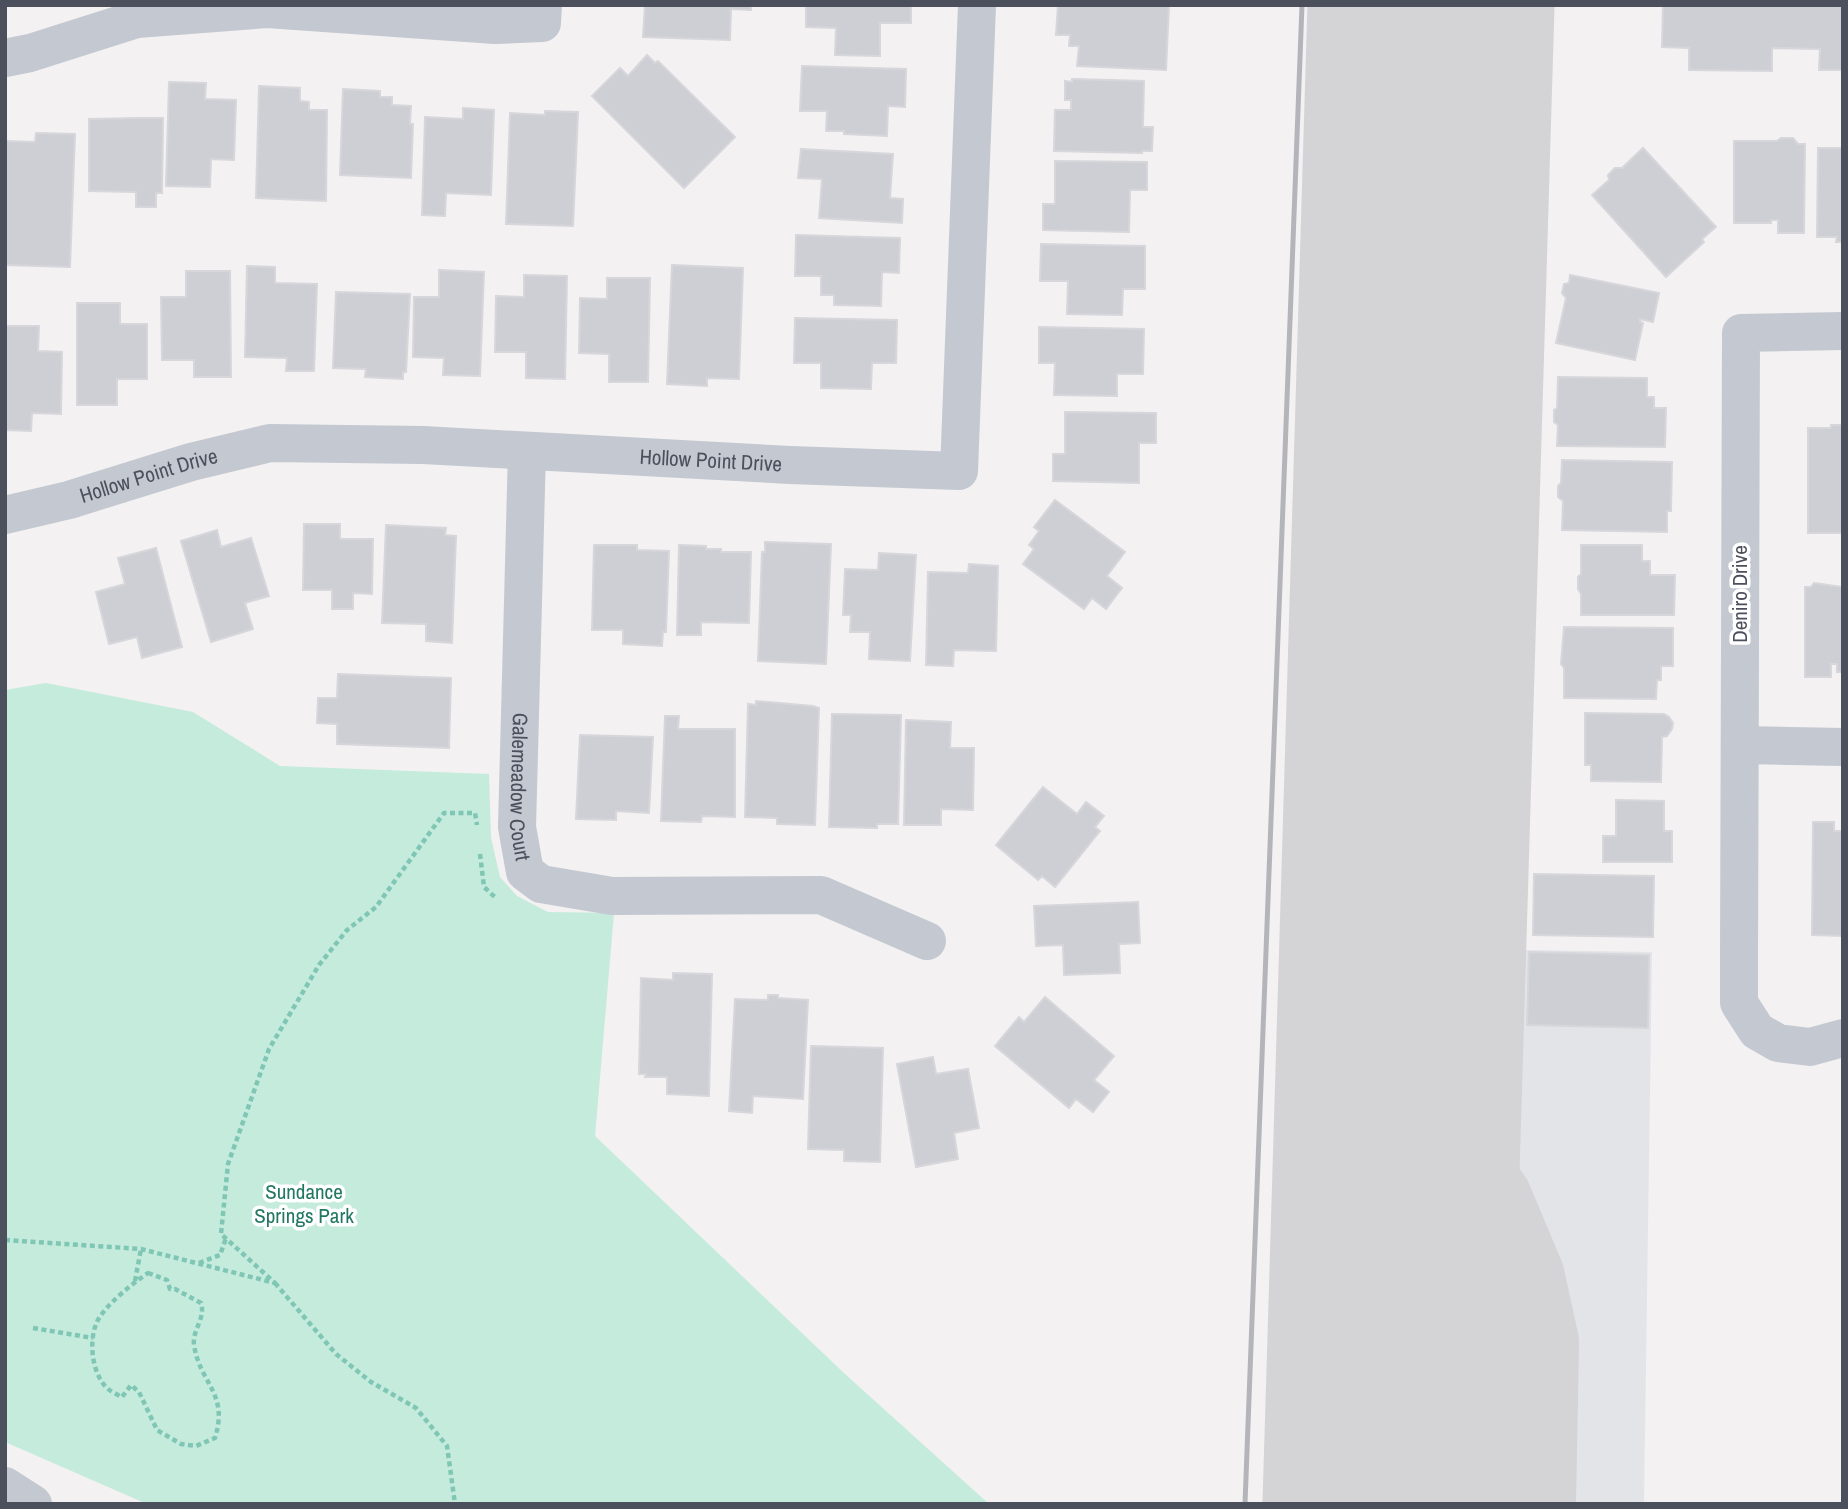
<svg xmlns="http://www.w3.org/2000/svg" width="1848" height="1509" font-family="'Archivo Narrow',sans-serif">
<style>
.airport{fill:#e3e4e8}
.green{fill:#c5ebdd}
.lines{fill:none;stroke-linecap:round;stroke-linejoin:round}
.taxiway{stroke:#d4d3d6;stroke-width:98}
.runway{stroke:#d4d3d6;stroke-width:247}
.building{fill:#cecfd5;stroke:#d6d6db;stroke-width:2}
.path{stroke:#80c6b4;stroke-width:4.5;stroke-dasharray:5 3.5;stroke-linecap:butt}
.minor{stroke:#c3c8d1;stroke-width:38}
.rail{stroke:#b4b5ba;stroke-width:5}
.labels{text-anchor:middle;stroke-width:7;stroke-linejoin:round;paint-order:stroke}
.street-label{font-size:21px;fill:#4b505c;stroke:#fff}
.park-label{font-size:21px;fill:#227761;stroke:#fff}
</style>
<rect width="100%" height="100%" fill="#f3f1f1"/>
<path class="airport" d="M1352,5H1526L1517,950L1652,952L1644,1504H1307Z"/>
<path class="green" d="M46,683L193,712L280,766L489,774L491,838L500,877L517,896L548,912L614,913L595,1136L845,1374L989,1504H147L5,1442V690Z"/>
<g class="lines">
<path class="taxiway" d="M1398,1124L1446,1154L1484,1203L1516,1279L1530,1343L1527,1504"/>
<path class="runway" d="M1386,1504L1431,5"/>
</g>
<path class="building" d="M645,5H751V10L731,9L730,40L643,37Z
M806,5H911V23H880V56L835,55L836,28L806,27Z
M1058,5H1169L1166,70L1077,66L1079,46H1069L1070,35H1056Z
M1663,5H1843V70H1819L1820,49L1772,48V71L1689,70V48L1662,47Z
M647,55L655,63L658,61L735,137L684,188L592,96L620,68L628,76Z
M802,66L906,69L905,107L888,106L887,136L844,134V131H826L827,111H800Z
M1072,79L1144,81L1143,127H1153L1152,151H1142V153L1054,151L1055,110H1071V100H1065V81L1072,82Z
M169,82L206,83L205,99L236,100L234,160L211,159L210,187L166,186Z
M259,86L300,88V101L309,102V110H327L326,201L256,198Z
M343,89L380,91V97H392V105L411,106L410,124H413L411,178L340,175Z
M463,108L494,110L491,195L446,193L445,216L422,215L425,117L463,119Z
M545,111L578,112L573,226L506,224L510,113L545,115Z
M137,118H163L162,193H156V207H136V192L89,191V119Z
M36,133L75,134L70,267L5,265V141L35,142Z
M1781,138H1793L1798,144H1805L1804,233H1778V220H1771V223H1734V141H1777Z
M1643,148L1716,227L1702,239L1704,242L1666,277L1592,195L1609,180L1608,175L1615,168H1622Z
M1818,148H1843V242H1836L1837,237H1817Z
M801,149L893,154L890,198L903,199L902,223L819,218L822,179L798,178Z
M1055,161L1147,162V190H1130L1129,232L1043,230V204H1055Z
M796,235L900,238L899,273L882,272L881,306L834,305V295H821V276H795Z
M1041,244L1145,246V289H1123L1122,315L1067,314L1068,281H1040Z
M672,265L743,268L739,379L707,378V386L667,384Z
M247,266L275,267V283L317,284L314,371H286L287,358L245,357Z
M439,270L484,272L480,376L443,375L444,358L413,357L414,297H439Z
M186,271H230L231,377H194V360H162L161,297H186Z
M524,275L567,276L565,379L526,378V352H495L496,296L524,297Z
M1570,275L1659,293L1653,322L1640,319V322L1643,323L1635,360L1556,343L1566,298L1562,293L1564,284L1569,283Z
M607,278H650L648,382H609V354L579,353L580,298L607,299Z
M336,292L410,294L406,372H403V379L365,377L366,369L333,368Z
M77,303H120V324H147V379H117V405H77Z
M795,318L897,320L896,363H872L871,389L821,388V363H794Z
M5,326H39L38,351L62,352L61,414L32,413L31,431L5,430Z
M1039,327L1144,329L1143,374H1117V396L1054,395L1055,363H1039Z
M1558,377L1647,378V397H1654V408H1666L1665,447L1557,446L1558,425L1554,422V410L1557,408Z
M1065,412L1156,413V443H1139V483L1053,481V454H1065Z
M1831,425H1843V533H1808V428H1831Z
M1562,460L1672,462L1671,511H1667V532L1562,530L1563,501L1558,497V486L1561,483Z
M1055,500L1125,552L1107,576L1122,588L1106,609L1092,598L1084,609L1023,564L1034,549L1029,545L1039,531L1034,527Z
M304,524H340V539H373L372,594L353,593V609H332V590H303Z
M386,525L446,528L445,535L456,536L452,643L426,641V624L382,623Z
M217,530L221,547L251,538L269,596L245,603L253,629L211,642L181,541Z
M765,542L831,544L826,664L758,661L762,552H765Z
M594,545H637V550L669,551L666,632H663L662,646L623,644V630H592Z
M679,545L706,546V549H721V552H751L749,623L701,622V635H677Z
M1581,545H1642V561H1650V575H1675L1674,615H1581V594L1578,589V577L1581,574Z
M156,548L182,647L142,658L137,637L109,644L96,592L125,584L118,558Z
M879,553L916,555L910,661L869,659L870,632H850L851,615H843L845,569L878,570Z
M969,564L998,566L996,651L954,650L953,666L926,665L928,572L968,573Z
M1814,583L1843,587V672H1837V664H1831V677H1805V587H1811Z
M1564,627L1673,628V666H1661V680H1657L1656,699L1564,698V668L1561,664Z
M338,674L451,678L449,748L337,744V724L317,723L318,698H337Z
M756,701L813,706L819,708L815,825L777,824V818L745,817L748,704L756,705Z
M1585,713L1664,714L1669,717L1673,723L1672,729L1667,736L1662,737L1661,782L1591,781V765H1585Z
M832,714L901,715L898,824H877V828L829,827Z
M665,716H679L678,729H735V817L702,816L701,822L661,821Z
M906,720L951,722L950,748H974L973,810L941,809V825H904Z
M580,735L653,737L649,813L616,811V820L576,819Z
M1043,787L1077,814L1086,802L1104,816L1095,827L1100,831L1055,887L1042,876L1038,880L996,845Z
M1616,800L1664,801V831H1672V862H1603V836H1616Z
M1813,822H1834V831H1843V936L1812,935Z
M1534,874L1654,876L1653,937L1533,935Z
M1138,902L1140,943L1119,944L1120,973L1064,975L1063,945L1036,946L1034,906Z
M1529,952L1649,955L1648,1028L1527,1025Z
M673,973L712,974L709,1096L667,1094V1077H645L646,1074H639L641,978L673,980Z
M768,995H778V998L808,1000L803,1099L753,1096L752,1113L729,1111L735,999L768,1000Z
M1045,997L1114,1056L1094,1080L1109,1092L1093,1112L1076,1099L1069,1108L995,1046L1019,1017L1024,1022Z
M811,1046L883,1048L880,1162L844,1161V1150L808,1149Z
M933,1057L936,1074L968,1069L979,1128L954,1133L958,1159L916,1167L897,1064Z"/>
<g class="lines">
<path class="path" d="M480,854L484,887L497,899
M5,1240L141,1249L275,1283L221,1234L228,1164L269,1049L319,965L347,930L376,907L444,813H475L477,825
M199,1263L220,1255L226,1238
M148,1273L167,1280L170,1289H175L201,1303C206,1318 192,1330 194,1345C200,1384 229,1393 215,1438L196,1446L181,1444L157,1430L139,1392L131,1385L122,1397C118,1395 112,1392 108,1389C92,1375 88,1341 97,1322C104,1306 133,1283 148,1273Z
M135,1281L141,1249
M275,1283L336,1354L371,1382L416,1408L447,1446L455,1504
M33,1328L93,1338"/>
<g class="minor">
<path d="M5,58L30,53L137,19L267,9L495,25L542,23L543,5"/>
<path d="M1843,331L1741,333L1739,957V1003L1757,1031L1778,1043L1810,1047L1843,1038"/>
<path id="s1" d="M527,451L517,827L525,872L541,884L612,896L821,895L927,941"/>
<path id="s2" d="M5,515L69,500L191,462L270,443L423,445L790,465L959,471L977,5"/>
<path d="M1740,745L1843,747"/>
<path d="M5,1486L33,1504"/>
</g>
<path class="rail" d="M1245,1504L1302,5"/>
</g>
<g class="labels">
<g class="street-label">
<text dy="7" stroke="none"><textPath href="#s2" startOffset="716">Hollow Point Drive</textPath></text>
<text dy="7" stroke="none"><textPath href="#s2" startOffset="149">Hollow Point Drive</textPath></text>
<text transform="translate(1740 594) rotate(-90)" y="7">Deniro Drive</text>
<text dy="7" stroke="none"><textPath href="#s1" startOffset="336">Galemeadow Court</textPath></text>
</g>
<g class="park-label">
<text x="304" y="1199">Sundance<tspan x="304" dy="24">Springs Park</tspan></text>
</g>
</g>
<rect width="1848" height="1509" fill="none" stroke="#4b505c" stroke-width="14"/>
</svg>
